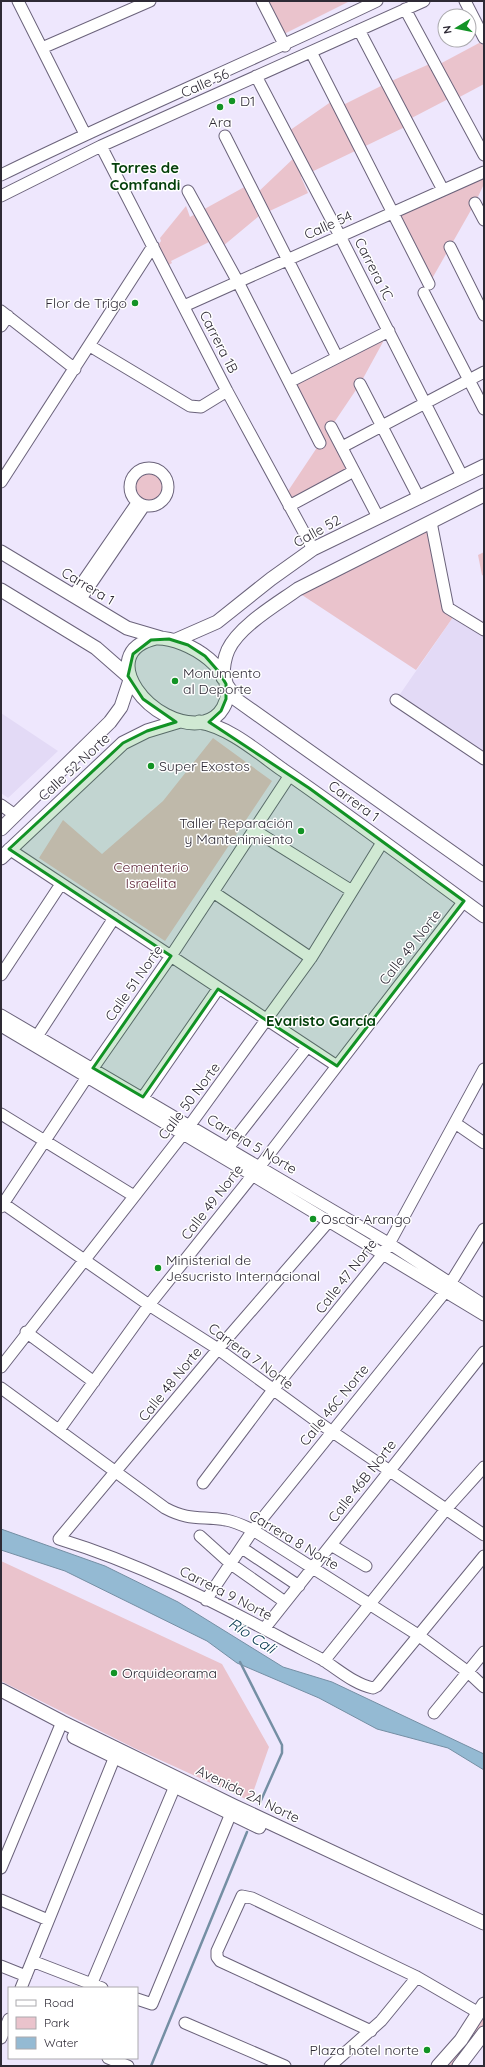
<svg xmlns="http://www.w3.org/2000/svg" width="485" height="2067" font-family="Quicksand,sans-serif">
<style>
.built{fill:#e3daf6}
.green{fill:#eac3cc}
.water{fill:#94bad3;stroke:#758fa4}
.lines{fill:none;stroke-linecap:round;stroke-linejoin:round}
.stream{stroke:#758fa4;stroke-width:2.5}
.minor-casing{stroke:#6b637b;stroke-width:13}
.major-casing{stroke:#6b637b;stroke-width:15}
.minor{stroke:#fff;stroke-width:11}
.major{stroke:#fff;stroke-width:13}
.marked{fill:#129325;fill-opacity:0.2;stroke:#129325;stroke-width:3;stroke-linejoin:round}
.poi-dot{fill:#129325;stroke:#fff;stroke-width:1.5}
.labels{text-anchor:middle;stroke-width:3;stroke-linejoin:round;paint-order:stroke}
.street-label{font-size:14px;fill:#2e2a35;stroke:#fff}
.poi-label{font-size:14px;fill:#2e2a35;stroke:#fff;text-anchor:start}
.park-label{font-size:14px;fill:#5c2436;stroke:#fff}
.neighbourhood-label{font-size:15px;font-weight:bold;fill:#04400b;stroke:#fff}
.water-label{font-size:15px;font-style:italic;fill:#00334c;stroke:#fff}
</style>
<rect width="100%" height="100%" fill="#eee7fd"/>
<path class="built" d="M456,613L484,630V759L396,700Z
M1,713L58,751L8,798L1,793Z"/>
<path class="green" d="M266,1H350L282,35Z
M481,42L484,47V84L454,100L452,97L404,122L405,127L301,177L308,193L259,216L223,246L211,241L171,261L172,263L167,266L156,248L161,241L160,238L186,206L190,217L248,185L255,195L296,156L286,133L335,99L339,107L387,83L434,62L436,66Z
M484,172V184L475,203L429,284L393,212Z
M389,331L360,384L331,427L354,471L289,506L284,497L320,443L289,382Z
M130 487a19 19 0 1 1 38 0a19 19 0 1 1-38 0Z
M431,522L448,608L456,613L416,670L302,595L298,589Z
M484,552V576L482,575L478,555Z
M213,738L272,781L165,941L39,858L63,820L102,854L163,801Z
M1,1561L222,1664L269,1747L250,1801L134,1748L1,1681Z
M484,2004V2033L459,2066H438Z"/>
<path class="water" d="M1,1529L105,1566L178,1602L283,1667L332,1682L484,1754V1770L448,1748L377,1729L319,1698L237,1663L207,1641L65,1571L1,1550Z"/>
<g class="lines">
<path class="stream" d="M240,1662L282,1745V1753L259,1805
M151,2066L247,1832"/>
<defs>
<path id="minor" d="M18,1L85,134
M262,1L285,46
M465,1L484,38
M405,9L484,155
M359,30L443,190
M42,48L150,1
M311,52L429,284
M256,76L340,236L462,476
M225,136L337,357
M101,146L227,391L313,549
M1,175C125,114 252,61 377,1
M188,191L238,282L320,443
M1,196L101,146L424,1
M475,203L484,220
M450,247L484,315
M424,293L484,409
M184,306L484,172
M1,311L75,369
M1,326L8,316
M90,346L190,406L201,407L227,391
M289,382L389,331
M360,384L419,498
M331,427L378,517
M342,447L484,372
M130 487a19 19 0 1 1 38 0a19 19 0 1 1-38 0Z
M1,482L153,246
M289,506L354,471
M431,522L448,608L484,630
M73,596L137,503
M80,600L144,506
M396,700L484,759
M1,805L15,815
M254,830L352,891
M9,849L337,1066
M213,892L311,958
M1,975L61,884
M1,1015L390,1244L484,1305
M1,1026L252,1175L484,1315
M34,1041L114,918
M139,1103L218,989
M1,1114L134,1196
M455,1123L484,1143
M224,1153L307,1047
M1,1202L149,1305L218,1349L315,1420L484,1535
M1,1207L93,1068L171,956L290,775
M336,1213L218,1349L59,1539C138,1563 211,1600 283,1639C296,1646 310,1653 323,1660C339,1670 354,1684 373,1688L377,1686L484,1556
M26,1332L94,1382
M1,1367L190,1125L311,958L383,841
M1,1388L165,1508C189,1521 201,1516 226,1520C236,1522 244,1526 253,1530L418,1635L468,1672L484,1687
M59,1430L149,1305L260,1166L464,901
M203,1483L273,1390L384,1253L484,1069
M200,1536L231,1564L285,1602
M331,1545L366,1566
M242,1548L299,1586
M206,1600L253,1530L445,1292L484,1229
M264,1629L484,1352
M324,1661L447,1508L484,1467
M434,1713L484,1652
M1,1868L62,1722
M1,1900L48,1920
M32,1961L102,1988
M1,1966L26,1976
M91,1985L178,1779
M21,1988L118,1749
M137,1999L152,2004L234,1806
M185,2023L285,2066
M371,2031L220,1961L217,1957V1951L242,1896L252,1898L417,1977L479,2013
M1,2038L9,2019
M108,2058L128,2066
M330,2066L381,2021L417,1977"/>
<path id="major" d="M1,552L127,628L161,638
M1,590L96,648L128,676
M156,638C187,637 244,672 223,708C219,715 212,720 204,722C153,732 91,653 156,638Z
M176,640L217,622L271,579L313,549L484,466
M223,678C223,668 224,659 228,650C239,626 277,604 298,589L484,495
M226,684L237,700L484,875
M199,722C228,726 259,753 283,770C351,817 417,867 484,916
M1,829L110,722L121,707L130,680
M1,858L123,743L147,731L180,721
M1,1690L62,1722L234,1806L484,1923
M74,1737L259,1827
M438,2066L461,2040L484,2004
M459,2066L484,2033"/>
</defs>
<use href="#minor" class="minor-casing"/>
<use href="#major" class="major-casing"/>
<use href="#minor" class="minor"/>
<use href="#major" class="major"/>
</g>
<path class="marked" d="M169,639L188,645L205,656L219,672L226,684V699L221,711L209,722L309,788L464,901L337,1066L218,989L143,1097L93,1068L171,956L9,849L123,743L147,731L176,722L143,699L128,676L133,654L151,640Z"/>
<g class="poi-dot">
<circle cx="232" cy="101" r="4"/>
<circle cx="220" cy="107" r="4"/>
<circle cx="135" cy="303" r="4"/>
<circle cx="175" cy="681" r="4"/>
<circle cx="151" cy="766" r="4"/>
<circle cx="301" cy="831" r="4"/>
<circle cx="313" cy="1219" r="4"/>
<circle cx="158" cy="1268" r="4"/>
<circle cx="114" cy="1673" r="4"/>
<circle cx="427" cy="2050" r="4"/>
</g>
<g class="labels">
<g class="street-label">
<text transform="translate(205 83) rotate(-24)" y="5">Calle 56</text>
<text transform="translate(328 225) rotate(-24)" y="5">Calle 54</text>
<text transform="translate(374 269) rotate(63)" y="5">Carrera 1C</text>
<text transform="translate(219 342) rotate(63)" y="5">Carrera 1B</text>
<text transform="translate(317 531) rotate(-29)" y="5">Calle 52</text>
<text transform="translate(88 586) rotate(31)" y="5">Carrera 1</text>
<text transform="translate(74 767) rotate(-43)" y="5">Calle 52 Norte</text>
<text transform="translate(354 801) rotate(36)" y="5">Carrera 1</text>
<text transform="translate(410 947) rotate(-52)" y="5">Calle 49 Norte</text>
<text transform="translate(134 983) rotate(-55)" y="5">Calle 51 Norte</text>
<text transform="translate(189 1101) rotate(-53)" y="5">Calle 50 Norte</text>
<text transform="translate(252 1144) rotate(31)" y="5">Carrera 5 Norte</text>
<text transform="translate(212 1202) rotate(-52)" y="5">Calle 49 Norte</text>
<text transform="translate(346 1276) rotate(-52)" y="5">Calle 47 Norte</text>
<text transform="translate(251 1356) rotate(36)" y="5">Carrera 7 Norte</text>
<text transform="translate(170 1384) rotate(-51)" y="5">Calle 48 Norte</text>
<text transform="translate(334 1405) rotate(-51)" y="5">Calle 46C Norte</text>
<text transform="translate(362 1481) rotate(-52)" y="5">Calle 46B Norte</text>
<text transform="translate(294 1540) rotate(31)" y="5">Carrera 8 Norte</text>
<text transform="translate(226 1593) rotate(27)" y="5">Carrera 9 Norte</text>
<text transform="translate(248 1794) rotate(26)" y="5">Avenida 2A Norte</text>
</g>
<g class="poi-label">
<text x="240" y="106">D1</text>
<text x="220" y="127" text-anchor="middle">Ara</text>
<text x="127" y="308" text-anchor="end">Flor de Trigo</text>
<text x="183" y="678">Monumento<tspan x="183" dy="16">al Deporte</tspan></text>
<text x="159" y="771">Super Exostos</text>
<text x="293" y="828" text-anchor="end">Taller Reparación<tspan x="293" dy="16">y Mantenimiento</tspan></text>
<text x="321" y="1224">Oscar Arango</text>
<text x="166" y="1265">Ministerial de<tspan x="166" dy="16">Jesucristo Internacional</tspan></text>
<text x="122" y="1678">Orquideorama</text>
<text x="419" y="2055" text-anchor="end">Plaza hotel norte</text>
</g>
<g class="park-label">
<text x="151" y="872">Cementerio<tspan x="151" dy="16">Israelita</tspan></text>
</g>
<g class="neighbourhood-label">
<text x="145" y="173">Torres de<tspan x="145" dy="17">Comfandi</tspan></text>
<text x="321" y="1026">Evaristo García</text>
</g>
<g class="water-label">
<text transform="translate(252 1636) rotate(33)" y="5">Río Cali</text>
</g>
</g>
<rect width="485" height="2067" fill="none" stroke="#2e2a35" stroke-width="4"/>
<rect x="8" y="1987" width="130" height="72" fill="#ffffff" stroke="#abaaae"/>
<rect x="16" y="2000" width="20" height="6" fill="#ffffff" stroke="#abaaae"/>
<text x="44" y="2007" font-size="12" fill="#2e2a35">Road</text>
<rect x="16" y="2017" width="20" height="12" fill="#eac3cc" stroke="#abaaae"/>
<text x="44" y="2027" font-size="12" fill="#2e2a35">Park</text>
<rect x="16" y="2037" width="20" height="12" fill="#94bad3" stroke="#abaaae"/>
<text x="44" y="2047" font-size="12" fill="#2e2a35">Water</text>
<g transform="translate(457 28) rotate(260)"><circle r="19" fill="#ffffff" stroke="#abaaae"/>
<path d="M0-3L7 15L0 10L-7 15Z" fill="#129325"/>
<text y="-6" font-size="11" font-weight="bold" text-anchor="middle" fill="#2e2a35">N</text>
</g>
</svg>
